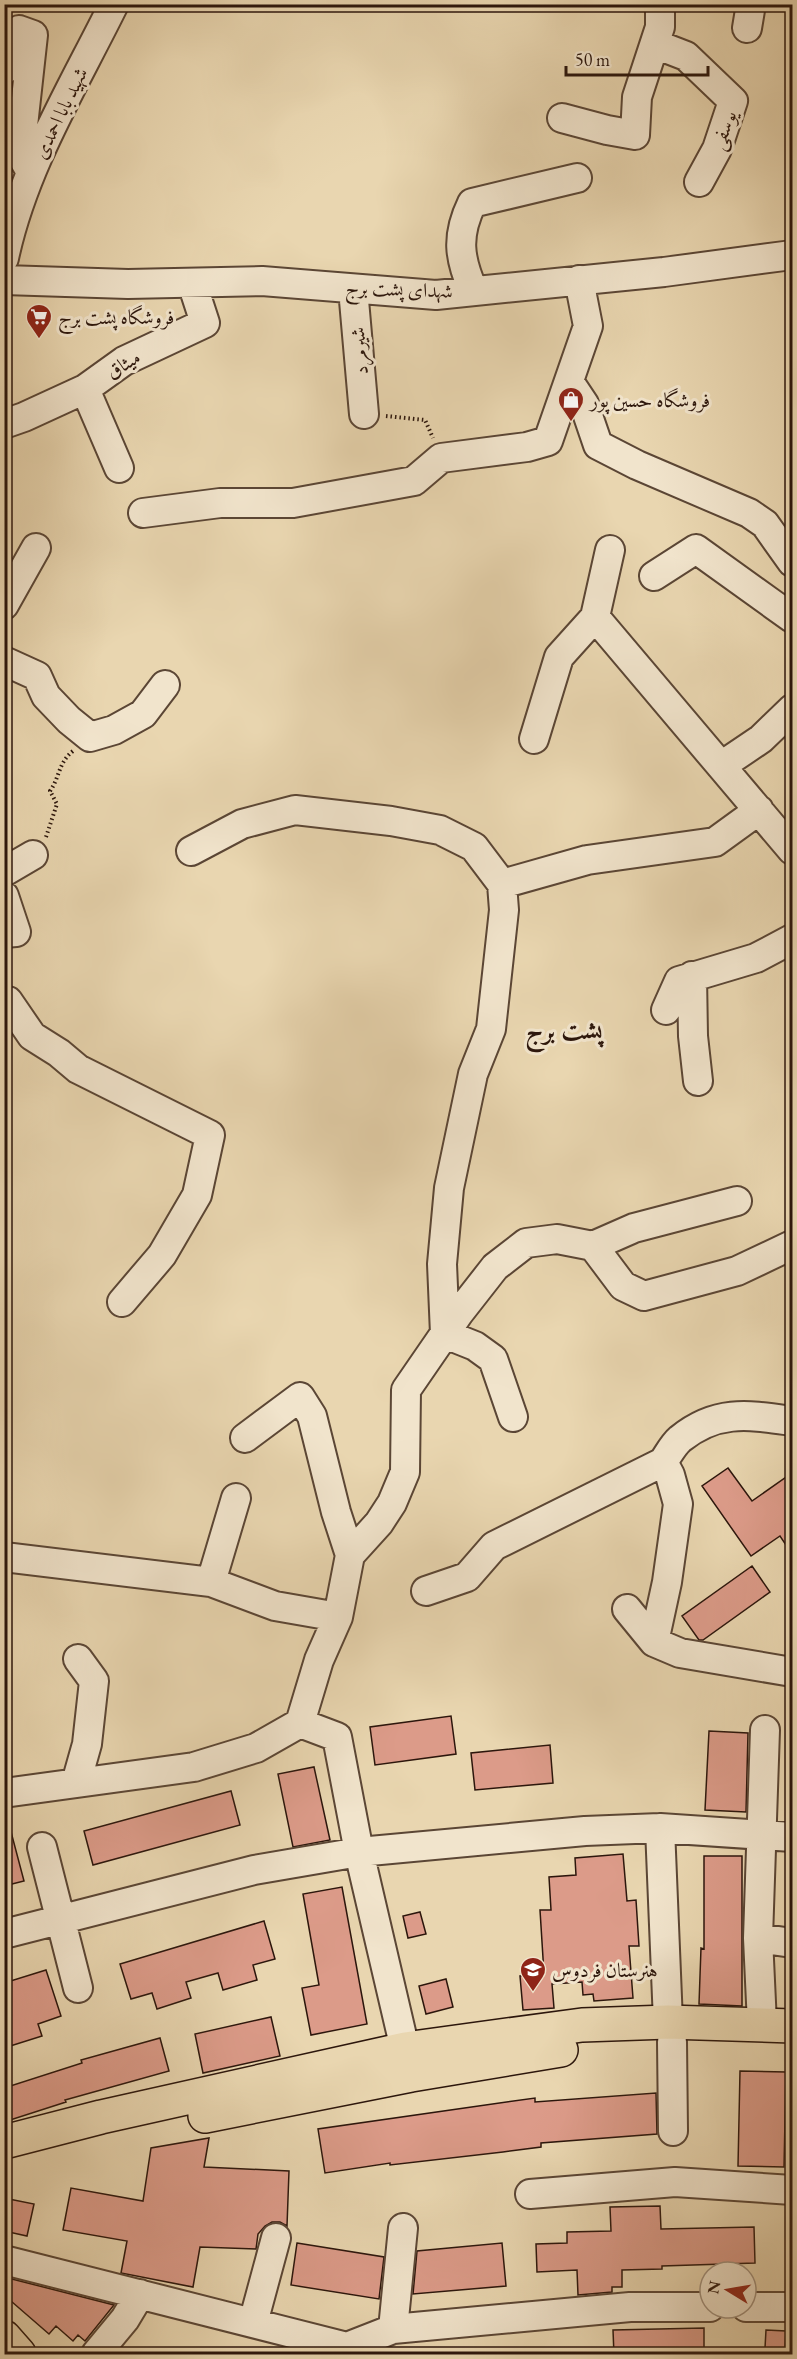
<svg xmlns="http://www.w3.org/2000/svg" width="797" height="2359" font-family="'EB Garamond',Amiri,serif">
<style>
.building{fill:#dc9b89;stroke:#2c160c;stroke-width:1.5}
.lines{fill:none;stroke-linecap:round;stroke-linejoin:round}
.minor-casing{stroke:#5b4635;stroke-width:32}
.major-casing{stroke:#2c160c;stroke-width:36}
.path{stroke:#2c160c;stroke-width:4;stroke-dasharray:1.5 3;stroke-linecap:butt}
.minor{stroke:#f1e4cc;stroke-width:28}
.major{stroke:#e9d6b0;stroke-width:33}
.labels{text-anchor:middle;stroke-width:6;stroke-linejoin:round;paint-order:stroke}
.street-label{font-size:20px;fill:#2c160c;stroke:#f1e4cc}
.poi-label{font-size:20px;fill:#2c160c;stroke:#f1e4cc;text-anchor:start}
.district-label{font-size:26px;font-weight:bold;fill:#2c160c;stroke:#f1e4cc}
</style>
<rect width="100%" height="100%" fill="#e9d6b0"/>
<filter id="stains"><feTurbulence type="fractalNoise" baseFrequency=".00333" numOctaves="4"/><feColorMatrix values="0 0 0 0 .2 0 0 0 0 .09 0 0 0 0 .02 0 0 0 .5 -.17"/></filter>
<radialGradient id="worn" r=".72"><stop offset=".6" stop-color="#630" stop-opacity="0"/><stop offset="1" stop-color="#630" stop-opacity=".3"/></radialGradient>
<path class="building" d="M728,1468L752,1501L792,1473V1554L780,1536L751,1556L702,1486Z
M752,1566L770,1592L703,1640H699L682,1616Z
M451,1716L456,1754L375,1765L370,1727Z
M709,1731L748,1733L746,1812L705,1810Z
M550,1745L553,1783L475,1790L471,1753Z
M314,1767L330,1840L293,1847L278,1774Z
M231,1791L240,1825L93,1865L84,1831Z
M4,1828H10L24,1881L4,1886Z
M623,1854L627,1901L636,1900L639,1946H629L633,1998L594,2001L593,1994L583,1995L582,1982L552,1984L554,2008L523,2010L520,1976L544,1974L540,1910H551L549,1877L576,1875L575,1858Z
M704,1856H742V2006L699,2004L701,1948L704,1949Z
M342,1887L367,2024L311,2035L302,1988L319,1985L303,1894Z
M420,1912L426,1934L408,1938L403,1916Z
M264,1921L275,1959L253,1965L257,1980L223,1990L218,1973L186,1982L191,1998L157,2009L152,1993L131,1999L120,1964Z
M46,1970L61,2016L38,2024L42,2036L4,2048V1983Z
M446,1979L453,2007L426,2014L419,1986Z
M271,2017L280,2056L203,2073L195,2034Z
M160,2038L169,2071L65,2100L66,2102L4,2122V2088L82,2063L81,2060Z
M740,2071L786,2072L784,2167L738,2166Z
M656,2093L657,2134L541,2143V2147L503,2152L390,2165V2163L325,2173L318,2129L535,2098V2102Z
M209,2138L204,2167L289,2171L287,2226L280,2222H272L265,2226L258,2234L256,2249L200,2247L193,2287L121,2273L127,2241L63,2230L71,2188L143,2201L151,2148Z
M4,2198L34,2204L27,2236L4,2231Z
M660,2206L661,2229L754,2227L755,2263L662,2266V2269L622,2270V2287H612V2292L578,2295L577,2270L537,2272L536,2244L567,2243V2232L611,2231L610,2207Z
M297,2243L384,2257L379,2299L291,2285Z
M502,2243L506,2286L413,2294L417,2251Z
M4,2277L114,2305L85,2341L78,2335L73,2341L56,2326L49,2334L4,2295Z
M704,2328V2355H614L613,2330Z
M766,2330L786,2331L785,2349L765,2348Z"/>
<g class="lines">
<defs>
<path id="minor" d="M747,28L751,4
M655,44L686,56L733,101L717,149L699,182
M4,70L14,55L19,30L33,35L20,153L31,172
M562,118L607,130L635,135L637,97L660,27V4
M4,258C23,168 73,87 114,4
M4,280L128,284L262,281L436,295L664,272L792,255
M353,289L364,414
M473,290C459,258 456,236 472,203L577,178
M570,383L584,404L598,445L637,465L749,513L765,524L792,562
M85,389L119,468
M4,424L24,417L85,389L124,361L205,323L192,283
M143,513L220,503H293L414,481L441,458L527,447L548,441L588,326L579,280
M610,550L595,617L721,766
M654,576L696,549L792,618
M4,605L36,548
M4,661L37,676L46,696L69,720L90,737L114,730L143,714L165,685
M792,709L761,739L721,766L792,850
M534,739L559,657L595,617
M191,851L242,824L295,810L391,821L440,830L474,847L502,884L504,910L491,1029L473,1074L449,1188L442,1264L445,1334L475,1346L493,1359L513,1417
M4,872L33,855
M502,884L587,860L715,842L759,810
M4,896L16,932L4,933
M692,976L693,1036L698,1081
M4,1000L8,1001L32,1036L59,1053L78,1069L210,1135L197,1195L162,1255L122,1302
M666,1010L679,981L756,958L792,939
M593,1246L634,1228L737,1201
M245,1438L300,1397L312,1416L336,1512L350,1555
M4,1557L211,1582L275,1606L338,1617
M211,1582L236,1498
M426,1591L467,1577L494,1546L663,1462C668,1455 673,1445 680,1439C717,1409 749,1415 792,1421
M627,1609L654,1642L680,1653L792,1672
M654,1642L667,1582L678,1504L670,1475L663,1462
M300,1723L337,1737L359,1852L405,2049
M76,1783L87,1744L94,1681L78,1659
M4,1793L194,1767L256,1748L300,1723L319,1660L338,1617L350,1555L379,1523L392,1503L405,1472L406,1390L459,1313L495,1267L526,1243L557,1239L593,1246L623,1286L644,1296L737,1271L792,1245
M660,1828L668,2022
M42,1847L78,1988
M4,1934L254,1870L359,1852L585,1831L660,1828L792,1837
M758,1938L792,1943
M762,2024L758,1938L765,1730
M672,2042L673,2131
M530,2194L675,2182L792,2190
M4,2260L347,2347L393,2329L630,2307H710
M746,2307H792
M253,2323L276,2238
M393,2329L403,2228
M96,2354L125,2319L140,2294"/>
<path id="major" d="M205,2116L411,2075L561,2050
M4,2142L101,2117L405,2049L582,2025L668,2022L792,2026
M4,2337L19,2354"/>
</defs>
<use href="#minor" class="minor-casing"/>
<use href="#major" class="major-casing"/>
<path class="path" d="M386,416L425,420L433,438
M46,837L57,804L50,791C60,777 58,763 73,751"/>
<use href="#minor" class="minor"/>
<use href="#major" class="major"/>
</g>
<defs>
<symbol id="supermarket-pin" viewBox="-11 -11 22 30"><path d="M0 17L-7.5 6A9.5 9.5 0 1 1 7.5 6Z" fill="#8f2418" stroke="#f1e4cc"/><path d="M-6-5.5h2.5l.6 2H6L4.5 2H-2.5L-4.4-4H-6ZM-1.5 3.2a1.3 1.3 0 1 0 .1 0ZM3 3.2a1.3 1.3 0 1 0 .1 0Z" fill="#fff"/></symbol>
<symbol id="shop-pin" viewBox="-11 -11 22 30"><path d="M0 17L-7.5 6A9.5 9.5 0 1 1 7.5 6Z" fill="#8f2418" stroke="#f1e4cc"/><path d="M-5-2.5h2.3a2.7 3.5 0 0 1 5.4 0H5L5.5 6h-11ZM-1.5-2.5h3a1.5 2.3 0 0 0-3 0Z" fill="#fff"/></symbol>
<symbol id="school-pin" viewBox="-11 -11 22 30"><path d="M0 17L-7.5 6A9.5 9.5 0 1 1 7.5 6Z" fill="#8f2418" stroke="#f1e4cc"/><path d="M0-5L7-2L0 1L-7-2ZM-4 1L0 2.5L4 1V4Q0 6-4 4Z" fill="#fff"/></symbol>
</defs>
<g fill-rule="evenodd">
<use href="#supermarket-pin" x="24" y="302" width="30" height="40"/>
<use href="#shop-pin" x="556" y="385" width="30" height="40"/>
<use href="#school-pin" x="518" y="1955" width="30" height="40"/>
</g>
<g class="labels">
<g class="street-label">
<text transform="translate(60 113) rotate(-64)" y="7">شهید بابا احمدی</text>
<text transform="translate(723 130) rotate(-69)" y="7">یوسفی</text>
<text transform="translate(399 289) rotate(2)" y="7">شهدای پشت برج</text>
<text transform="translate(359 351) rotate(-95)" y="7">شیرمرد</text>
<text transform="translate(123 364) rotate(-31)" y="7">میثاق</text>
</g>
<g class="poi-label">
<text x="58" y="324">فروشگاه پشت برج</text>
<text x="590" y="407">فروشگاه حسین پور</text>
<text x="552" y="1977">هنرستان فردوس</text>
</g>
<g class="district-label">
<text x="564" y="1039">پشت برج</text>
</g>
</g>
<rect width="797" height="2359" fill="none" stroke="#e9d6b0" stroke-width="24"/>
<rect x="6" y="6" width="785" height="2347" fill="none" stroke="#2c160c" stroke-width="3"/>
<rect x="12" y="12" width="773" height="2335" fill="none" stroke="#2c160c" stroke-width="1.5"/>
<g transform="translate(728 2290) rotate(281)"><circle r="28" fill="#f1e4cc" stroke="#a2927f" stroke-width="1.5"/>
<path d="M0-4.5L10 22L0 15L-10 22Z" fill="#8f2418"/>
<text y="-9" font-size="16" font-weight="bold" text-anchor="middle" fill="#2c160c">N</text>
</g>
<path d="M566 66v9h142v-9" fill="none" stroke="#2c160c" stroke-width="3"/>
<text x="575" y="66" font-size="18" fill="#2c160c" stroke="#f1e4cc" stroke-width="4.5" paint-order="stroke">50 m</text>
<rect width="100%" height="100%" filter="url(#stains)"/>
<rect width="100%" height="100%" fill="url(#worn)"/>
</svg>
